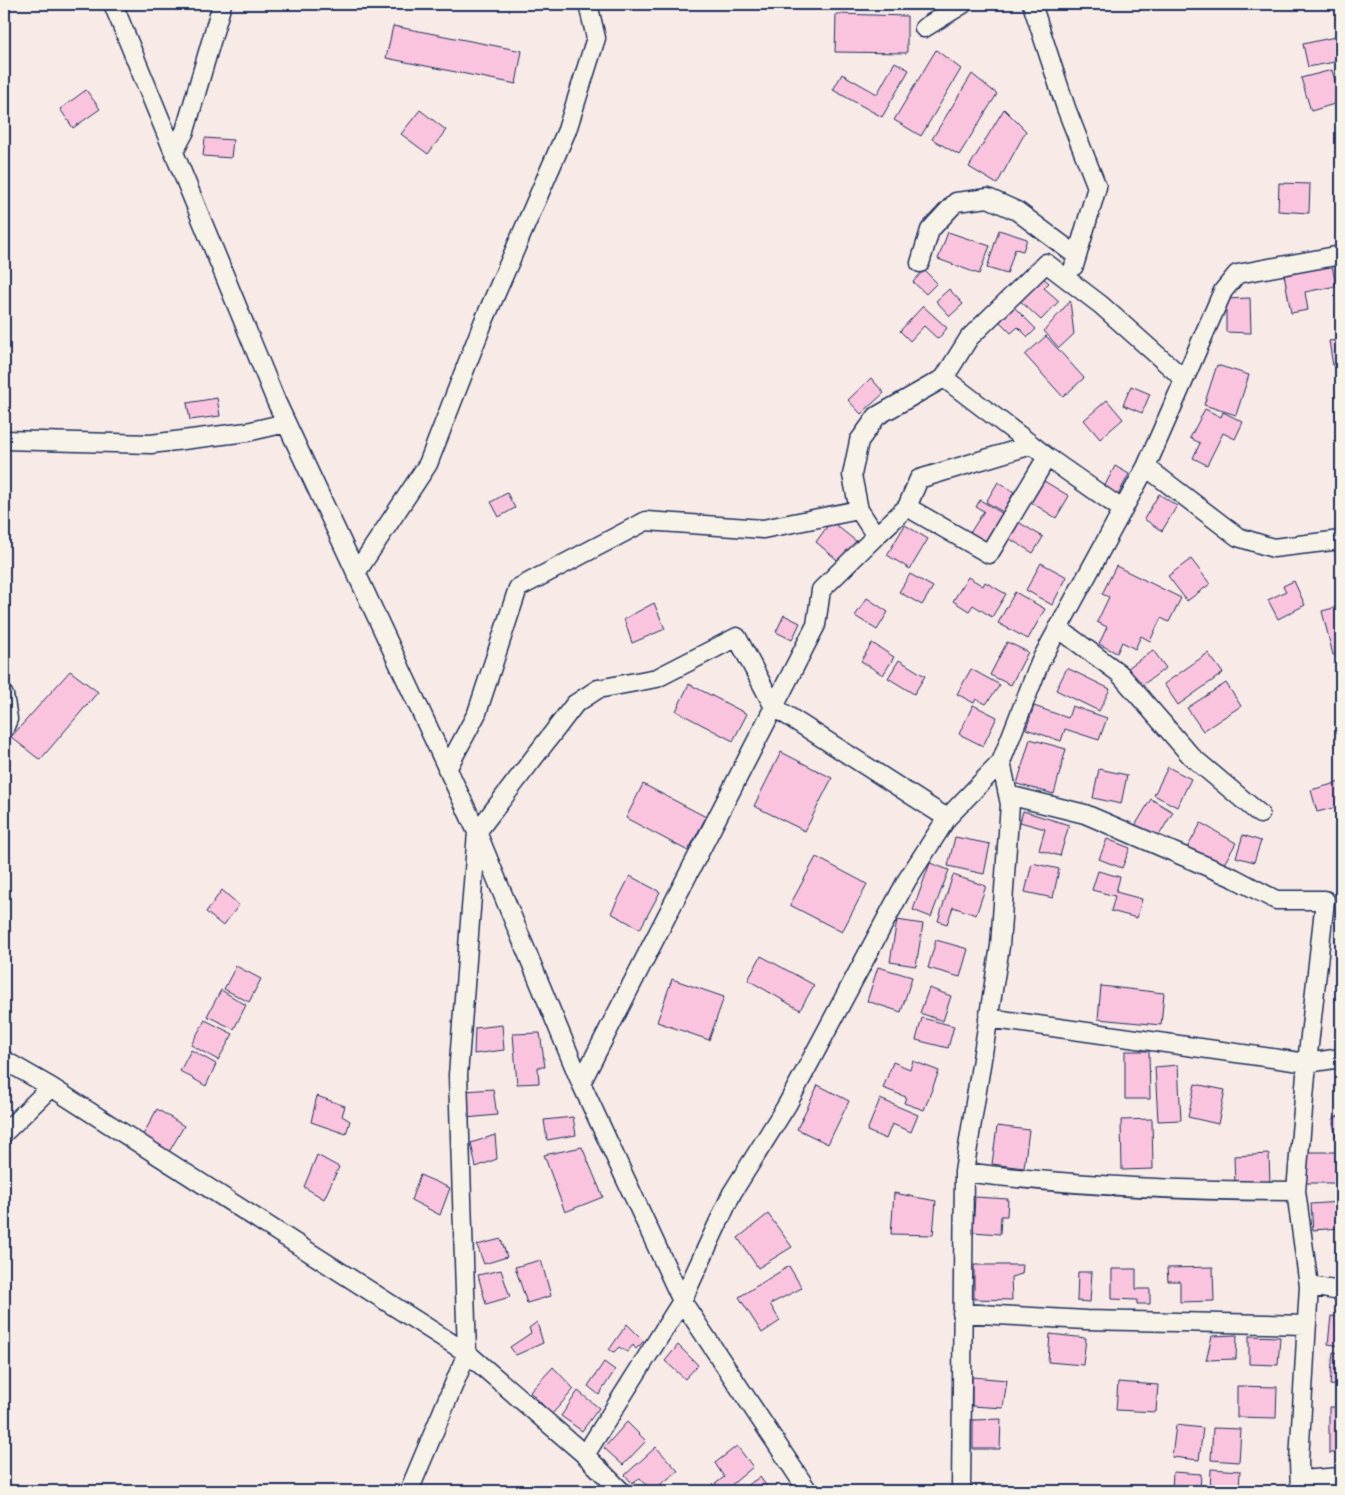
<svg xmlns="http://www.w3.org/2000/svg" width="1345" height="1495" font-family="Kalam,sans-serif">
<style>
.building{fill:#fac4df;stroke:#1b2f5e}
.lines{fill:none;stroke-linecap:round;stroke-linejoin:round}
.minor-casing{stroke:#1b2f5e;stroke-width:21}
.minor{stroke:#f7f3e8;stroke-width:18}
</style>
<rect width="100%" height="100%" fill="#f8eae6"/>
<filter id="ink" filterUnits="userSpaceOnUse"><feTurbulence type="fractalNoise" baseFrequency=".02" numOctaves="2"/><feDisplacementMap in="SourceGraphic" scale="10" xChannelSelector="R" yChannelSelector="G"/><feConvolveMatrix kernelMatrix="1 2 1 2 8 2 1 2 1" color-interpolation-filters="sRGB"/></filter>
<g filter="url(#ink)">
<path class="building" d="M836,14L907,16V53L835,52Z
M393,26L522,51L516,84L386,58Z
M1335,37L1340,61L1308,67L1303,44Z
M936,50L961,69L921,136L894,120Z
M895,62L909,70L882,117L833,90L842,74L877,94Z
M1332,70L1341,102L1311,111L1301,78Z
M972,74L997,94L959,155L932,139Z
M86,90L100,109L73,128L60,109Z
M1004,109L1026,131L997,184L969,167Z
M420,110L446,130L428,154L401,134Z
M205,138L233,140L231,158L203,156Z
M1279,183L1310,184L1309,213L1278,211Z
M999,230L1027,239L1023,251L1015,249L1007,274L987,268Z
M948,232L990,246L979,274L938,259Z
M1332,265L1336,286L1305,292L1308,310L1291,313L1284,274Z
M924,270L937,283L926,294L913,282Z
M1040,275L1049,283L1044,288L1059,301L1041,320L1018,299Z
M949,289L963,304L950,316L936,301Z
M1250,298L1251,333L1226,332V299Z
M1070,301L1074,334L1059,348L1044,331Z
M923,306L947,328L938,339L924,326L910,341L900,331Z
M1013,306L1036,329L1028,337L1018,327L1011,333L998,320Z
M1341,329V365L1333,366L1329,341L1337,340L1336,330Z
M1046,336L1084,378L1063,397L1025,355Z
M1217,365L1249,375L1236,415L1204,405Z
M871,378L884,393L861,414L848,400Z
M1131,386L1150,394L1142,413L1123,405Z
M217,398L220,416L190,420L187,403Z
M1107,400L1123,419L1100,439L1084,420Z
M1205,409L1221,417L1223,412L1243,422L1235,439L1223,433L1207,465L1193,458L1200,443L1190,438Z
M1115,466L1129,474L1117,497L1103,489Z
M1039,478L1069,496L1056,518L1026,499Z
M998,482L1014,492L1003,512L986,502Z
M507,493L515,508L499,517L491,502Z
M1159,494L1177,506L1162,531L1144,519Z
M980,500L1005,515L988,544L970,533L984,511L976,507Z
M1015,520L1043,537L1033,553L1005,536Z
M831,521L857,542L842,564L816,542Z
M905,525L928,539L910,569L887,555Z
M1191,559L1210,584L1187,601L1168,576Z
M1041,563L1067,577L1052,605L1026,590Z
M1116,566L1181,598L1169,622L1161,618L1150,641L1141,636L1135,649L1122,642L1117,653L1099,644L1107,627L1097,622L1109,597L1102,594Z
M910,574L933,587L922,605L899,592Z
M968,577L983,586L985,582L1006,594L992,617L973,605L969,611L953,601Z
M1294,581L1305,605L1278,619L1268,600L1286,591L1283,586Z
M1015,592L1045,609L1028,639L998,623Z
M867,598L888,612L877,630L855,616Z
M654,603L665,629L632,643L624,619Z
M1341,606V653L1333,655L1322,611Z
M784,615L800,623L792,640L776,632Z
M1007,642L1028,652L1011,685L990,675Z
M872,643L894,657L883,675L861,661Z
M1153,650L1166,668L1141,686L1128,668Z
M1208,653L1223,673L1178,705L1164,684Z
M899,660L925,676L914,694L888,678Z
M1067,668L1110,689L1099,711L1056,690Z
M971,669L1000,685L986,704L976,699L974,703L957,694Z
M70,671L98,692L40,760L11,737Z
M1226,683L1241,706L1203,731L1187,708Z
M689,684L747,714L733,741L676,711Z
M973,705L997,717L983,746L959,734Z
M1034,706L1068,718L1072,706L1107,718L1099,740L1065,729L1061,741L1026,729Z
M1030,739L1066,749L1054,794L1017,784Z
M781,752L832,778L805,831L754,806Z
M1168,767L1191,779L1177,807L1154,795Z
M1099,769L1127,775L1121,804L1093,798Z
M1340,782L1341,806L1317,812L1311,790Z
M643,784L706,817L688,851L626,818Z
M1151,799L1173,812L1155,842L1133,829Z
M1023,811L1069,825L1060,856L1039,850L1045,829L1020,822Z
M1201,823L1236,843L1221,869L1186,850Z
M1243,835L1261,841L1254,862L1236,857Z
M955,837L990,844L984,874L948,866Z
M1107,839L1130,848L1122,868L1099,859Z
M816,857L867,884L842,932L790,905Z
M930,863L949,870L931,917L913,910Z
M1032,863L1059,869L1053,898L1025,892Z
M1098,871L1120,877L1116,892L1142,899L1137,918L1111,911L1115,896L1092,890Z
M953,875L986,886L976,915L953,907L947,924L938,921Z
M630,876L660,892L640,929L611,913Z
M222,890L239,905L223,926L206,912Z
M897,920L923,924L916,966L890,962Z
M936,940L968,949L960,977L928,968Z
M761,956L814,985L800,1010L748,980Z
M236,966L261,979L249,1002L224,989Z
M878,967L912,977L901,1012L867,1001Z
M672,979L724,997L709,1040L657,1022Z
M1101,986L1164,993L1161,1025L1098,1019Z
M929,988L951,996L943,1021L920,1013Z
M221,990L246,1005L234,1029L207,1016Z
M922,1018L954,1026L948,1048L916,1040Z
M205,1020L233,1034L218,1060L191,1045Z
M502,1025L504,1050L474,1054L475,1028Z
M540,1033L545,1067H538L539,1083L517,1084L513,1034Z
M191,1050L216,1064L206,1086L180,1071Z
M1125,1051H1149L1150,1099H1125Z
M913,1061L939,1071L924,1110L904,1103L906,1097L883,1088L893,1062L910,1069Z
M1178,1065L1181,1120L1158,1121L1155,1067Z
M1195,1084L1225,1090L1218,1124L1188,1117Z
M818,1085L849,1101L828,1144L797,1129Z
M493,1089L497,1115L466,1118L465,1091Z
M317,1096L345,1106L342,1116L350,1121L346,1134L311,1122Z
M880,1099L918,1115L911,1132L892,1124L886,1139L867,1131Z
M157,1109L184,1126L169,1152L143,1135Z
M1341,1115V1135L1336,1137L1332,1119Z
M573,1117L576,1135L547,1140L544,1120Z
M1152,1119L1153,1169L1122,1170L1121,1120Z
M997,1126L1029,1130L1024,1168L992,1164Z
M495,1135L497,1159L476,1167L471,1143Z
M582,1147L603,1197L565,1212L544,1155Z
M1306,1152H1338L1337,1183H1306Z
M1269,1154L1270,1185L1235,1187L1234,1156Z
M317,1155L339,1167L324,1199L304,1187Z
M420,1175L450,1188L440,1215L411,1200Z
M894,1193L936,1201L933,1235L891,1234Z
M975,1197L1008,1199L1007,1216H1001L1000,1234L973,1232Z
M1340,1202L1341,1228L1313,1230L1311,1204Z
M768,1214L792,1247L758,1268L738,1238Z
M501,1239L507,1257L484,1264L477,1245Z
M541,1260L551,1296L527,1303L515,1267Z
M974,1265H1023L1022,1274L1011,1277L1012,1300L974,1299Z
M789,1266L802,1288L770,1304L780,1321L762,1333L739,1297Z
M1213,1267L1214,1301L1180,1302V1281H1168L1167,1268Z
M1112,1269H1136V1289H1150V1304H1137V1300L1112,1299Z
M501,1270L510,1297L486,1304L478,1275Z
M1078,1272H1092L1090,1302L1077,1301Z
M1331,1316L1341,1317V1346L1328,1344Z
M537,1322L543,1343L516,1355L510,1347L531,1333L529,1328Z
M627,1324L644,1341L636,1349L633,1345L627,1352L619,1347L614,1352L609,1350Z
M1050,1334L1086,1338L1083,1365L1048,1362Z
M1237,1335L1236,1359L1206,1360L1212,1336Z
M1249,1336L1280,1337L1278,1365L1249,1364Z
M678,1345L698,1365L685,1379L665,1361Z
M1333,1352L1341,1353V1386L1330,1385Z
M604,1362L615,1370L599,1395L588,1386Z
M553,1367L574,1389L552,1414L530,1392Z
M972,1377L1007,1380L1003,1408L972,1406Z
M1118,1382L1158,1385L1156,1412L1116,1410Z
M1237,1386L1277,1387L1276,1418L1237,1417Z
M578,1391L599,1408L582,1431L561,1416Z
M1329,1407H1341V1453H1329Z
M1001,1419L1000,1449H973V1420Z
M627,1422L646,1441L623,1465L604,1448Z
M1176,1425L1203,1428L1199,1460L1172,1457Z
M1213,1428L1241,1429L1239,1462L1211,1460Z
M737,1446L753,1467L724,1491H720L714,1485L724,1477L715,1463Z
M656,1447L678,1471L652,1491L640,1478L632,1483L625,1475Z
M1211,1469L1240,1471L1239,1491H1210Z
M1173,1472L1201,1474L1200,1491H1172Z
M760,1477L770,1491H738Z
M1341,1483V1491H1325L1324,1486Z"/>
<g class="lines">
<defs>
<path id="minor" d="M113,4L276,401L477,832L581,1083L682,1301L808,1491
M1032,4L1066,108L1097,187L1077,256
M924,28L963,4
M174,152L185,131L222,4
M920,263L930,230L956,202L988,198L1017,211L1077,256L1074,266
M944,378L969,338L1046,263L1101,305L1184,379
M4,440L151,444L247,432L286,423
M1047,457L1123,510
M1146,467L1238,537L1273,548L1341,540
M859,510L852,475L859,441L877,416L944,378L1032,445
M876,536L907,507L989,554L1047,457L1032,445L919,479L907,507
M356,573L428,464L483,323L567,130L596,38L588,4
M1058,628L1119,673L1191,756L1260,814
M4,695L8,719L4,729
M447,769L477,713L518,588L646,521L763,529L859,510L876,536L821,590L816,625L581,1083
M1008,795L1085,814L1234,878L1276,900H1325L1307,1063L1296,1191L1309,1286L1299,1461L1300,1491
M988,1018L1307,1063L1341,1058
M4,1060L51,1087L467,1353L585,1455L621,1491
M4,1133L51,1087
M964,1172C1074,1186 1185,1191 1296,1191
M1309,1286L1341,1291
M962,1313L1086,1320L1307,1325
M585,1455L682,1301L732,1193L787,1105L907,880L947,818L1001,762
M1300,1480L1341,1477
M409,1491L467,1353L458,1075L477,832L575,704L598,689L657,678L737,637L774,707L947,818
M961,1491L964,1172L1000,946L1010,804L1001,762L1040,662L1146,467L1223,291L1237,274L1341,255"/>
</defs>
<use href="#minor" class="minor-casing"/>
<use href="#minor" class="minor"/>
</g>
</g>
<rect width="1345" height="1495" fill="none" stroke="#f7f3e8" stroke-width="20"/>
<rect x="10" y="10" width="1325" height="1475" fill="none" stroke="#1b2f5e" stroke-width="2" filter="url(#ink)"/>
</svg>
